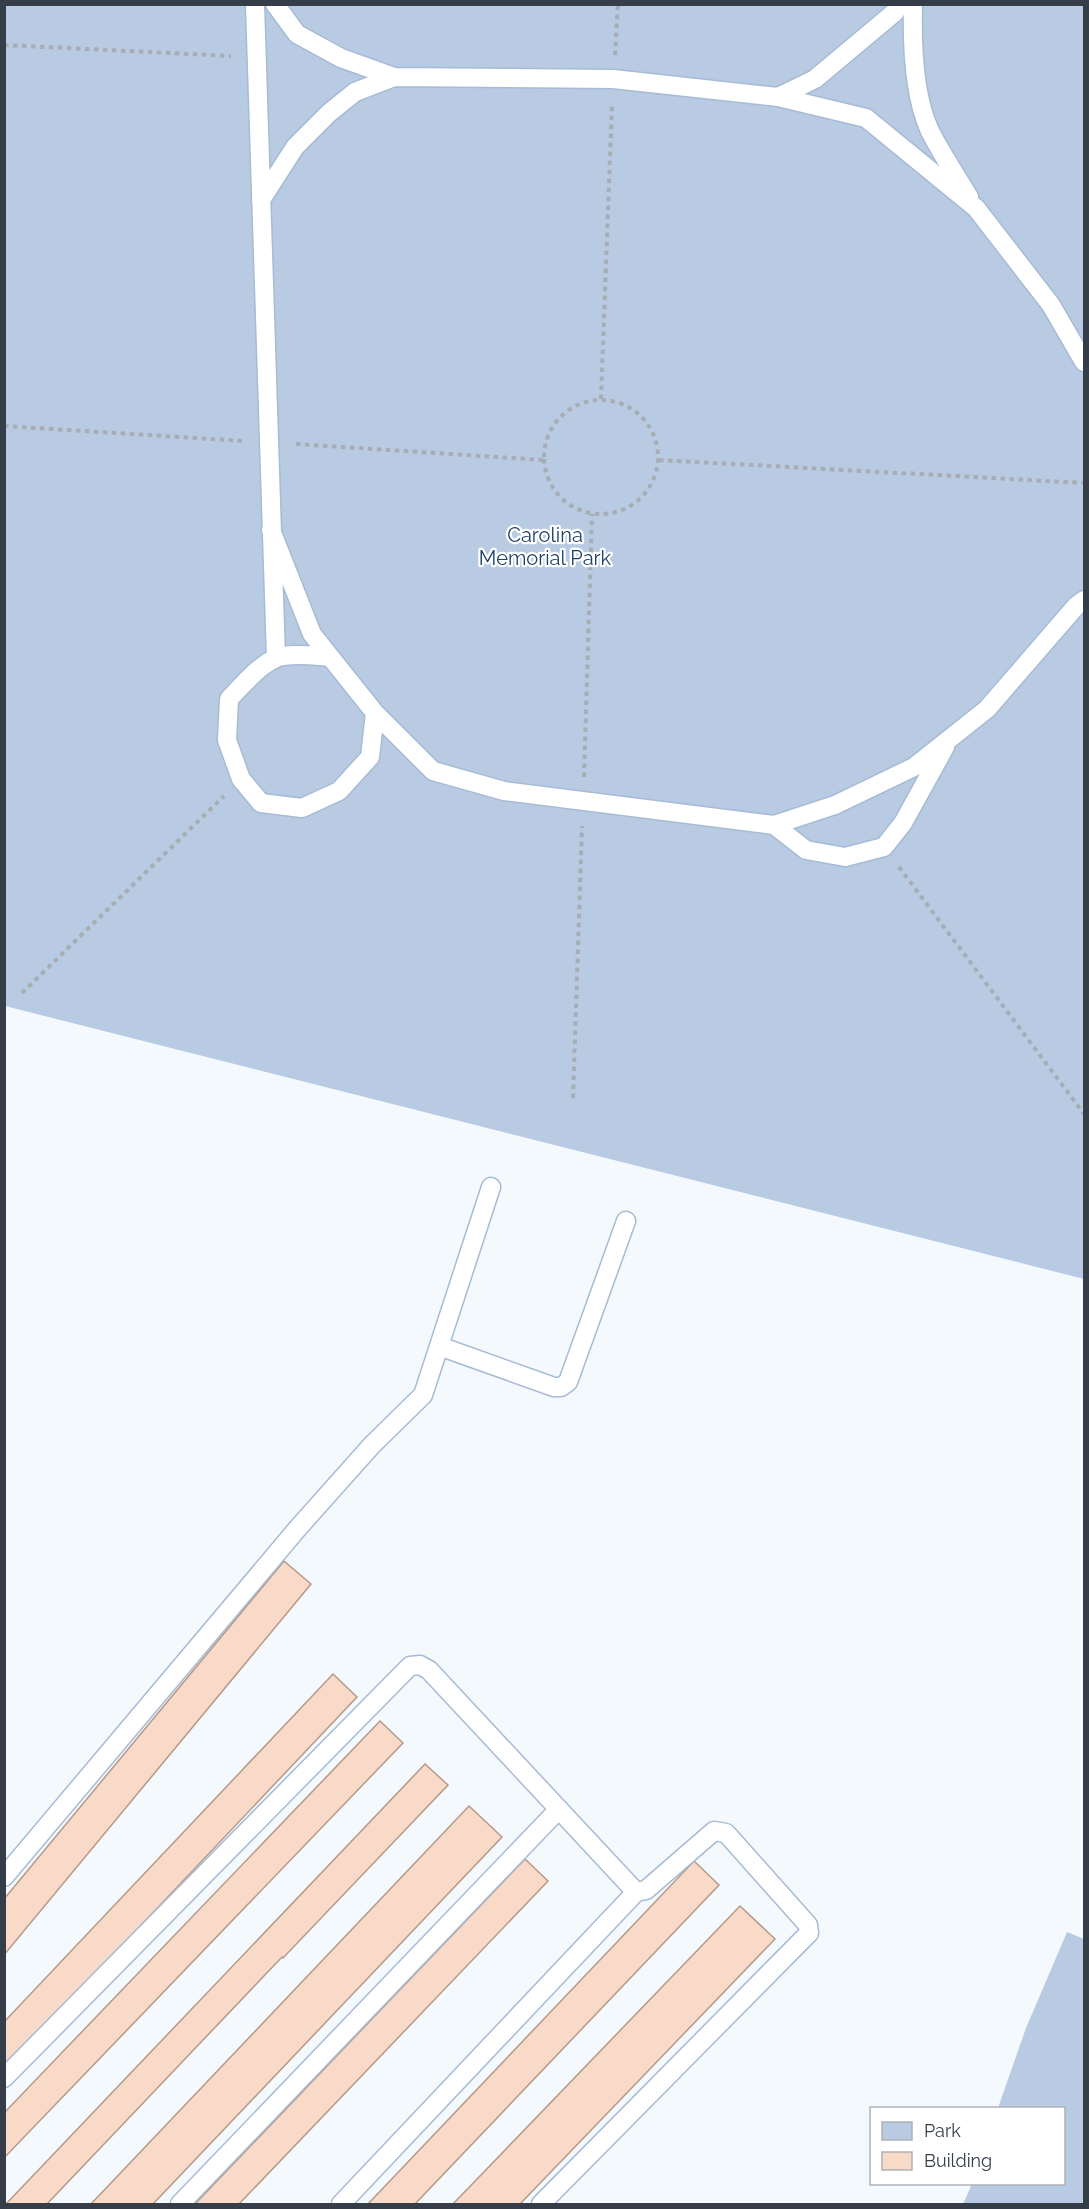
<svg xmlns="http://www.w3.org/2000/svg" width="1089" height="2209" font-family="Raleway,sans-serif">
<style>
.green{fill:#b8cbe2}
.building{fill:#f9d9c7;stroke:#b69987;stroke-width:1.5}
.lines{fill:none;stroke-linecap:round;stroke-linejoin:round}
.service-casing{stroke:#a6bbd5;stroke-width:21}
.path{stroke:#a6adb4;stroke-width:4;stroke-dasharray:4.5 4.5;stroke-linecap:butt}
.service{stroke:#fff;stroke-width:18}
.labels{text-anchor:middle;stroke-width:4.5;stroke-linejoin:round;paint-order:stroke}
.park-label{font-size:20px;fill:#1e4168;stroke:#fff}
</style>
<rect width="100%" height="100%" fill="#f4f9fe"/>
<path class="green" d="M4,5H1084V1279L5,1006Z
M1067,1932L1084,1939V2204H963L972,2184H1064V2108H998L1026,2028Z"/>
<path class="building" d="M284,1561L311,1584L4,1955V1899Z
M333,1674L357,1697L4,2070V2022Z
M380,1721L403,1743L4,2158V2113Z
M425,1764L448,1785L283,1958L282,1957L47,2204H6Z
M469,1806L502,1837L153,2204H91Z
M525,1859L548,1881L239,2204H195Z
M694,1861L719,1885L415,2204H368Z
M740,1906L775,1939L520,2204H453Z"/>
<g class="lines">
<defs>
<path id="service" d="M255,4L276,658
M275,4L297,34L341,58L394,77
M913,4C912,41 914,95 929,129C940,152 956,175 969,197
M778,97L815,79L895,12L899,4
M261,200L295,147L329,113L355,92L394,77L613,79L778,97L866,118L976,208L1051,305L1084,362
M271,530L312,634L375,713L433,771L504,791L774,825L835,805L914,767L987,709L1077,605L1084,600
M330,657C316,656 287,652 274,659C257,667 242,686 229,699L227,740L241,779L261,803L302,808L339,791L370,757L375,713
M774,825L806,850L845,857L884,847L903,823L945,747
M439,1346L554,1387H561L568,1382L626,1221
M4,1877L298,1528L372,1445L423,1395L491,1187
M4,2078L410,1666L420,1665L429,1670L636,1892
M180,2204L559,1809
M341,2204L636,1892L646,1890L714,1831L726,1833L808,1925L809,1933L541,2204"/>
</defs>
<use href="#service" class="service-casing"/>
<path class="path" d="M4,45L231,56
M615,55L618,4
M601,399L612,104
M544 457a57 57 0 1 1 114 0a57 57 0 1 1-114 0Z
M4,426L243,441
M296,444L543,460
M659,460L1084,483
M584,777L592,514
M899,867L1084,1114
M22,993L224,796
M573,1098L582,826"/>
<use href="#service" class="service"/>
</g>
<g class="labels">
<g class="park-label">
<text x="545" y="542">Carolina<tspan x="545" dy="23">Memorial Park</tspan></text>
</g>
</g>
<rect width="1089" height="2209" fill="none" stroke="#343d48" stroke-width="12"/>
<rect x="870" y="2107" width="195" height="78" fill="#ffffff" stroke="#aeb1b6" stroke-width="1.5"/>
<rect x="882" y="2122" width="30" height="18" fill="#b8cbe2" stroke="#aeb1b6" stroke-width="1.5"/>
<text x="924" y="2137" font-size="18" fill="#343d48">Park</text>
<rect x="882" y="2152" width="30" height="18" fill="#f9d9c7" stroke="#aeb1b6" stroke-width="1.5"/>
<text x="924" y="2167" font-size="18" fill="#343d48">Building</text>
</svg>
